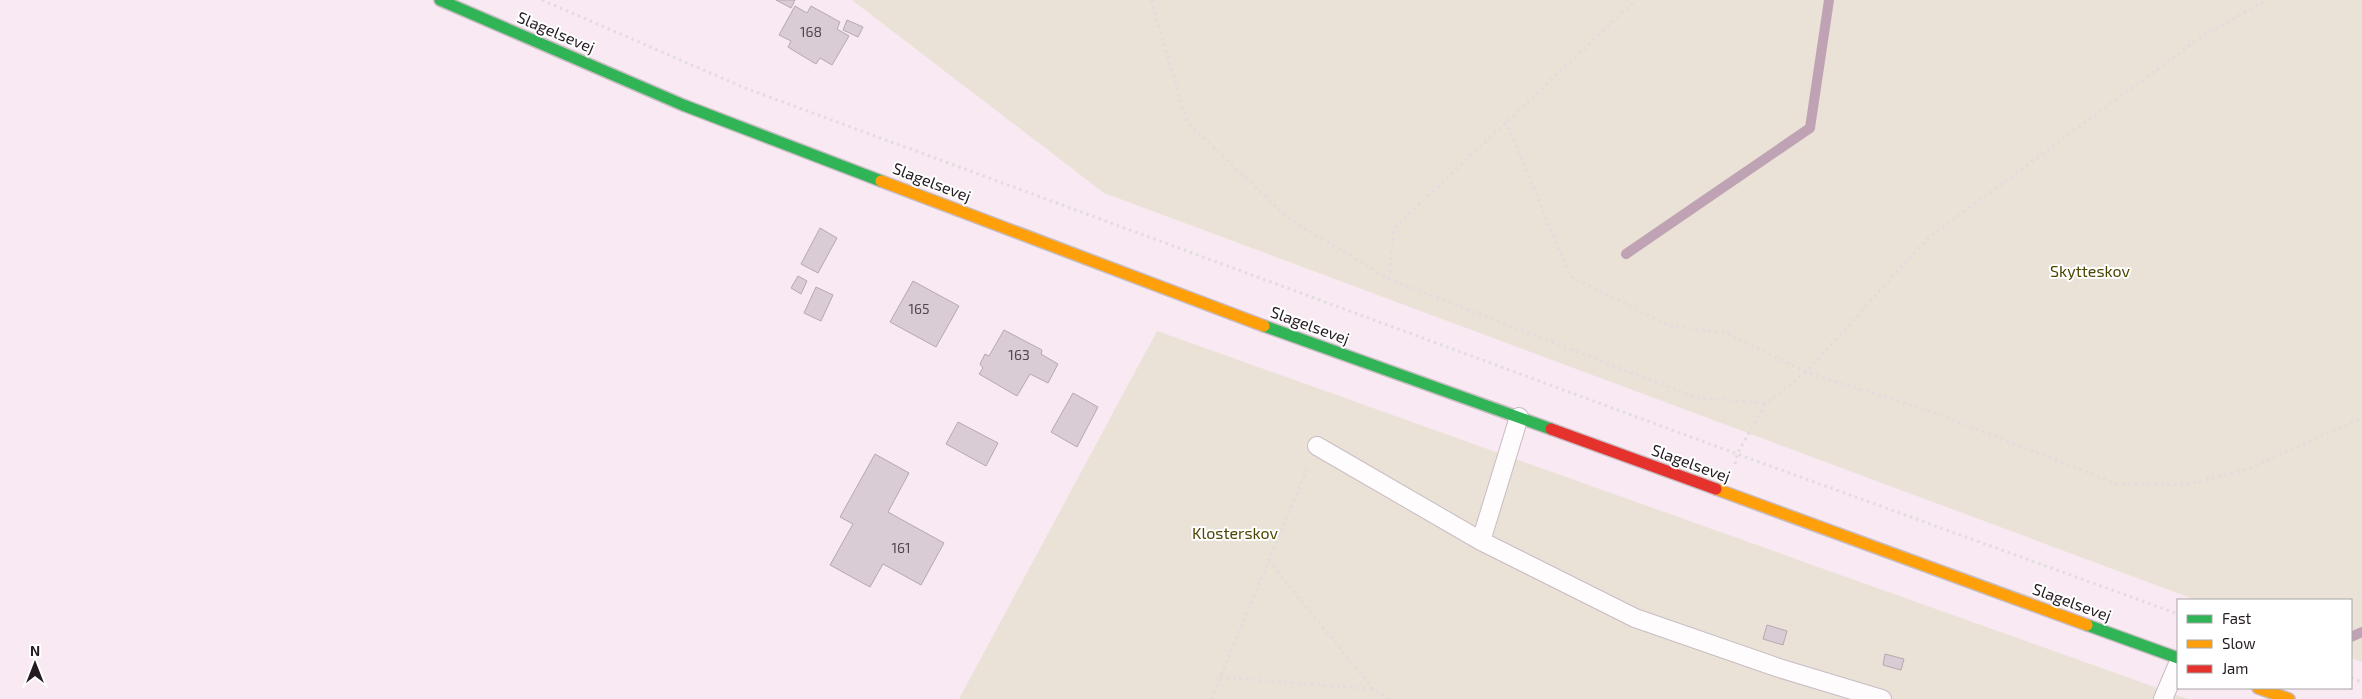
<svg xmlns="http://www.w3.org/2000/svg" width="2362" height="699" font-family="'Exo 2',sans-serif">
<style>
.green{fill:#eae2d6}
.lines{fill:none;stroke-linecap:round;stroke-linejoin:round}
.stream{stroke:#bfa3b4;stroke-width:10}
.building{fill:#d9ccd4;stroke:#b5a9b0}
.lane-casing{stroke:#c8bcc3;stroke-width:20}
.fast-casing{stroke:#c8bcc3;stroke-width:14}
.slow-casing{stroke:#c8bcc3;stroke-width:14}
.jam-casing{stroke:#c8bcc3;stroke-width:14}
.path{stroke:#e1dddf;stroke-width:3;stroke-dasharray:2.5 4;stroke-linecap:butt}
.lane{stroke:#fefcfd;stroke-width:18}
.fast{stroke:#30b455;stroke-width:11}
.slow{stroke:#ff9f0a;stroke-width:11}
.jam{stroke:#e5322d;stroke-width:11}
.labels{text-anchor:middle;stroke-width:4;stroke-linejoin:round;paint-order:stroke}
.number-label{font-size:14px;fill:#51474e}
.street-label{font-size:16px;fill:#241b21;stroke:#fff}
.park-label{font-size:16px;fill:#4d4502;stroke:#fff}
</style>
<rect width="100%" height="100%" fill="#f8e9f2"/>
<path class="green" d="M852,0H2362V662L2351,658V600H2196L1104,193Z
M1157,331L2188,699H959Z"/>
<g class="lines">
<path class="stream" d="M1626,254L1810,128L1829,0
M2351,637L2362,632"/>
</g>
<path class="building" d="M776,0H795L791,8Z
M795,6L807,13L811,6L840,22L837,29L849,36L832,65L820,58L816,64L791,49L788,47L791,41L779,35Z
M847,20L863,27L858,37L843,30Z
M820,228L837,238L818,273L801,264Z
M798,276L807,281L801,294L791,288Z
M913,281L959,306L936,347L890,322Z
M816,287L833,295L821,321L804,313Z
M1004,330L1042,350L1041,354L1058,364L1048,383L1030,374L1017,396L979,374L983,368L980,364L985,354L989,356Z
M1073,393L1098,407L1077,447L1051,432Z
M958,422L998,443L986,466L946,444Z
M875,454L909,473L888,512L944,543L921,585L883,564L870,587L830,565L853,524L840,517Z
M1767,625L1787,631L1783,645L1763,639Z
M1885,654L1904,659L1901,670L1883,665Z"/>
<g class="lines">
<defs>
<path id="lane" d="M1317,446L1481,541L1635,618L1779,668L1882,699
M1481,541L1519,417
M2163,699L2178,664"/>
<path id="fast" d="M440,0L683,105L881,181
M1264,326L1551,429
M2087,625L2178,658"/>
<path id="slow" d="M881,181L1264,326
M1716,489L2087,625
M2258,688L2289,699"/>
<path id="jam" d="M1551,429L1716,489"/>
</defs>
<use href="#lane" class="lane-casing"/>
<use href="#fast" class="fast-casing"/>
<use href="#slow" class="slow-casing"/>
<use href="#jam" class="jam-casing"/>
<path class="path" d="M542,0L745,88L1737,454L2178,614
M1151,0L1187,122L1288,218L1389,279L1697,398L1766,403
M1506,121L1570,276L1670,326L1726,333L1806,372L1930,411L2117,484L2185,485L2247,469L2362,418
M1389,279L1394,228L1636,0
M1735,464L1737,454L1766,403L1806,372L1928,238L2201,37L2267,0
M1269,561L1373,689L1390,699
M1220,677L1372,689
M2351,678L2362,682
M1211,699L1307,469"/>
<use href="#lane" class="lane"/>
<use href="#fast" class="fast"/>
<use href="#slow" class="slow"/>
<use href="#jam" class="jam"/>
</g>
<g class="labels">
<g class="number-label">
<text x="811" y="37">168</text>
<text x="919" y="314">165</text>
<text x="1019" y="360">163</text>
<text x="901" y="553">161</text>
</g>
<g class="street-label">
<text transform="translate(556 32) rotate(23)" y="6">Slagelsevej</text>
<text transform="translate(932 182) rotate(21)" y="6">Slagelsevej</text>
<text transform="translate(1310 325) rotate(20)" y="6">Slagelsevej</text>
<text transform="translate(1691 463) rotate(20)" y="6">Slagelsevej</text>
<text transform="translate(2072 602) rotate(20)" y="6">Slagelsevej</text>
</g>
<g class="park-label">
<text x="2090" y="277">Skytteskov</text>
<text x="1235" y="539">Klosterskov</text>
</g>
</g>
<rect x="2177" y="599" width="175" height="90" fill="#ffffff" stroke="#a7a4a6"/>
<rect x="2187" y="615" width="25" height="8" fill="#30b455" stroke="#a7a4a6"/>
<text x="2222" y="624" font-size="15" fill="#241b21">Fast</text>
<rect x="2187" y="640" width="25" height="8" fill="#ff9f0a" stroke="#a7a4a6"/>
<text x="2222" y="649" font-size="15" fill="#241b21">Slow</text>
<rect x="2187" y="665" width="25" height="8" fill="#e5322d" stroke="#a7a4a6"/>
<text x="2222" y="674" font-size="15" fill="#241b21">Jam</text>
<g transform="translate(35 664)" stroke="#ffffff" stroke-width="4" paint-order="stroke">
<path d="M0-4L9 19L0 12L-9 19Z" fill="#241b21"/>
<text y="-8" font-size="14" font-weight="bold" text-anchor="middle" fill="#241b21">N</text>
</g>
</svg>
